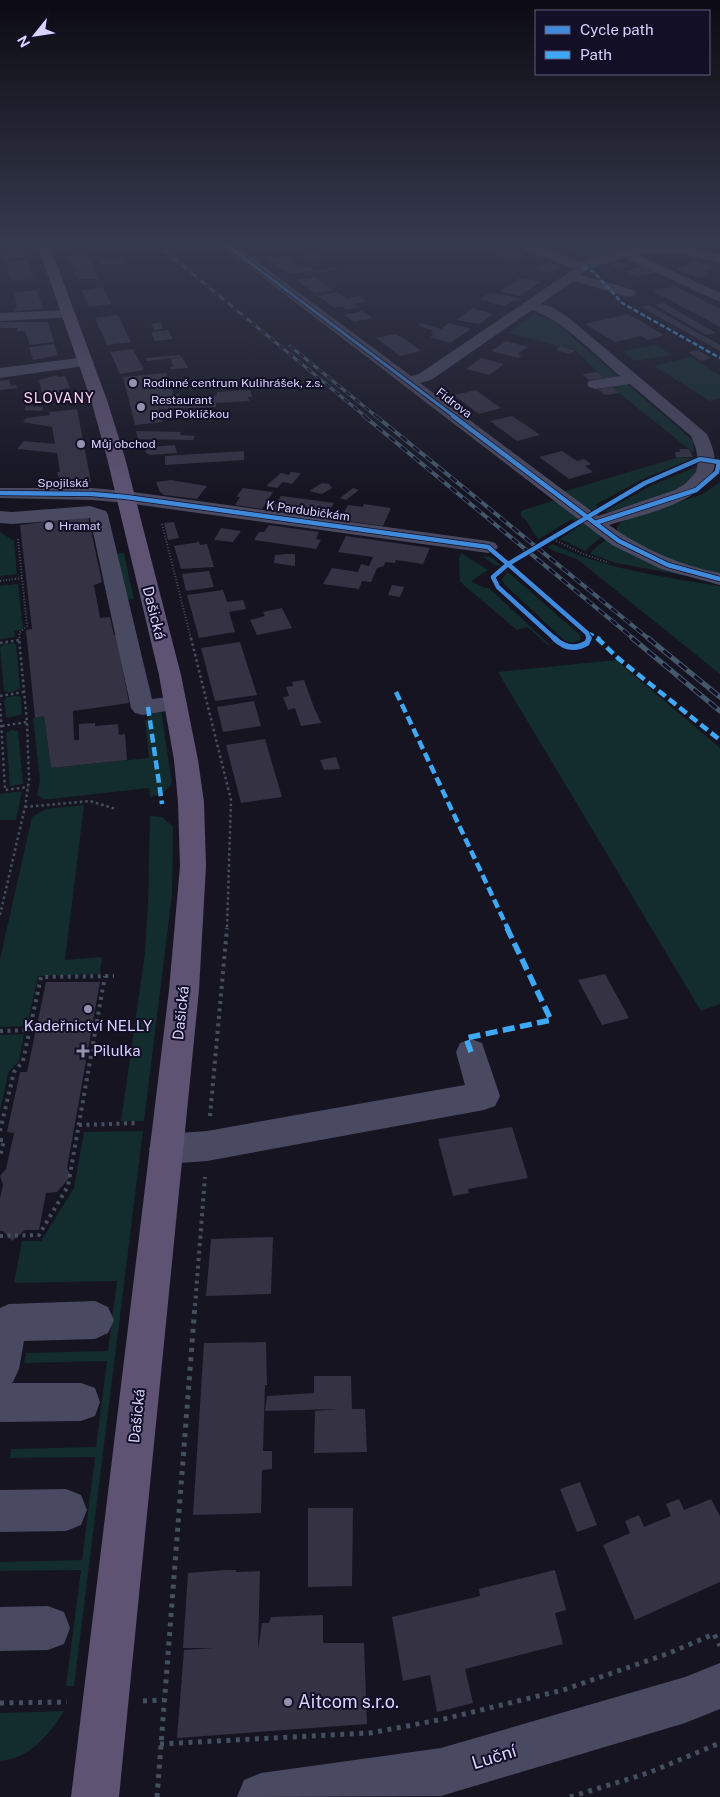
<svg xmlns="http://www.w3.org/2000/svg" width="720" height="1797" font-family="'Public Sans',sans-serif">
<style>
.green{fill:#132c2d}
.building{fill:#343243}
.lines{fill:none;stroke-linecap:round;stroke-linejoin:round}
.path-far3{stroke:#44505f;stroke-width:2;stroke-dasharray:1 2;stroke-linecap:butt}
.path-far2{stroke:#44505f;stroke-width:2.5;stroke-dasharray:2.5 3;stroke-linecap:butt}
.path-far1{stroke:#44505f;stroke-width:4;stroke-dasharray:3 4.5;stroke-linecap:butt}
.path{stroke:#44505f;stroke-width:5;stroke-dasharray:4 5.5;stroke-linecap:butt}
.minor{fill:#4a4962;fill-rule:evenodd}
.major{fill:#5e5373;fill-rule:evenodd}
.rail-far2-casing{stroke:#43596b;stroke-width:3}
.rail-far1-casing{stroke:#43596b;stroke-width:4}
.rail-casing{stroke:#43596b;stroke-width:5}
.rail-far2{stroke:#130f26;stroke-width:2;stroke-dasharray:6;stroke-linecap:butt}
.rail-far1{stroke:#130f26;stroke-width:2.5;stroke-dasharray:8;stroke-linecap:butt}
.rail{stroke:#130f26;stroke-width:3;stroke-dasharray:10;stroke-linecap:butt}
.quiet-far3{stroke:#3fa9f5;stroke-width:2.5;stroke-dasharray:5 2.5;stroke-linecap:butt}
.quiet-far2{stroke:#3fa9f5;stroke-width:4;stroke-dasharray:7 4;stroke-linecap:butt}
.quiet-far1{stroke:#3fa9f5;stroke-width:4.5;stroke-dasharray:9 4.5;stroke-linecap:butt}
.quiet{stroke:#3fa9f5;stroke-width:5.5;stroke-dasharray:12 5.5;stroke-linecap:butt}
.cycleway-far2-casing{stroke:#130f26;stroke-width:5}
.cycleway-far1-casing{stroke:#130f26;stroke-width:6}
.cycleway-casing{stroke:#130f26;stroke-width:8}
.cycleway-far2{stroke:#408adc;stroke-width:3}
.cycleway-far1{stroke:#408adc;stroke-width:4.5}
.cycleway{stroke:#408adc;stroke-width:5.5}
.poi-dot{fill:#9591b1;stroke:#130f26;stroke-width:2}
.labels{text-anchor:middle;stroke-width:4;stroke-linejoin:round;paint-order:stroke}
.far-poi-label{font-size:12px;fill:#d9d4ff;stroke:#130f26;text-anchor:start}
.far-street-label{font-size:12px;fill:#d9d4ff;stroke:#130f26}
.far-neighbourhood-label{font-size:14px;letter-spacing:1px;fill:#ffd6f0;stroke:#130f26}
.street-label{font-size:15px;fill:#d9d4ff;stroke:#130f26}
.poi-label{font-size:15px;fill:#d9d4ff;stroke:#130f26}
.near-poi-label{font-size:18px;fill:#d9d4ff;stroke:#130f26;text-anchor:start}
.near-street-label{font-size:18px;fill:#d9d4ff;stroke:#130f26}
</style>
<rect width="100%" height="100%" fill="#161421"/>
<path class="green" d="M544,246H640L594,262Z
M534,314L548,318L557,324L683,432L693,441L694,453L619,393L575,350L508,333Z
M657,345L671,355L635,361L622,351Z
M691,357L720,375V398L710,401L654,366Z
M679,457L694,458L641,480L595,505L605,511L652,485L706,463L686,487L608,512L588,510L562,492Z
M720,482V574C679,566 652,553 617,532V527L621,522L703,494Z
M555,500L602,536L585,551L560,539L581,525L572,519L539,539C531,533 530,522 521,516V511Z
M0,532L14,541L17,574L0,576Z
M606,539L687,576L616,563L591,554V552Z
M552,544C605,569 663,577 720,586V674L577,559L554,551L548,547Z
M124,553L134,599L125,600L114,554Z
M461,553L488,570L471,581L485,588H489L550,645H548L527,627L517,630L460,582L459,559Z
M482,556L491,557L580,635V640L572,643L564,640L505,585L502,579L507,573L498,565L496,566Z
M18,584L23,630L14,631L15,637L0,639V586Z
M13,643L16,644L20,688C16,692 9,693 4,691L0,647L4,644Z
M616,660L720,748V1004L701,1011L498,672Z
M17,696L21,697L22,714L8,718L6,716L4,700L7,697Z
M157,711H161L172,783C166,792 160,795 150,797L149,788L51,799H44L37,795L40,780L33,718L44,716L51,768L149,758L145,721Z
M11,730L18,731L23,784L10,786L6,733Z
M22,791L16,820H0V794Z
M84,805L65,960L102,957L100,974L38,976L27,1026L0,1027V959L32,817L46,809Z
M150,816L162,817L173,827L172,895L144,1121H121L145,953L148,903Z
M24,1034L19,1061L8,1073L0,1111V1035Z
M143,1131L74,1686H66L81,1570L0,1571V1562L82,1560L95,1457L10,1458L11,1449L96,1447L107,1361L24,1363L26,1353L108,1351L117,1281L14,1283L22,1241H41L74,1188L84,1132Z
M64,1711C49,1735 29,1759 0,1761V1713Z"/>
<path class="building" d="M496,246H501L526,255L511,260L484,250Z
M22,250L25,252L27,257L7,259L6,256L2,257L1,254H5L4,252Z
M313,250L321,256L311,258L308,255H312L306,251Z
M86,254L92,265L99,279H77L67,257Z
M283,256H289L294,259L289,260L300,268L309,266L314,270L293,274L285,271L267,259Z
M120,258L125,263L102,265L100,262Z
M27,260L34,279L12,281L6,262Z
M697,261L715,267L703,272L709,274L698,278L675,269Z
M616,262L622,263L630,266L622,269L610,264Z
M548,263L562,268L548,273L533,268Z
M643,266L656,272L637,277L624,271Z
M335,267L339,269L318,273L314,271Z
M315,277L323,283L333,290L315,293L296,280Z
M520,278L540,282L519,296L500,291Z
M675,286L720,309V327L653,291Z
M103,287L111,304L89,307L82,290Z
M37,290L43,309L14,311L17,305L14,293Z
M337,292L347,299L359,296L366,301L354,304L359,307L347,310L342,306L335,308L318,296Z
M489,293L504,295L521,299L518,302L513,301L505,306L480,300Z
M664,303L716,333L706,335L655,305Z
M649,305L720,345V351L641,307Z
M472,308L493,314L479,324L456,320Z
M362,311L372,318L354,322L344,315Z
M628,314L664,335L648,340L641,336L615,342L585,324Z
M118,315L131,342L107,345L95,318Z
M0,322H48L54,342L30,345L25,331H16L18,328H0Z
M160,322L163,328L155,331L151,324Z
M421,323L441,329L449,323L471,329L450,343L430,337L434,334L430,333L433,331L418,325Z
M168,330L173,339L155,341L151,332Z
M396,334L409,342L421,351L400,356L376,338Z
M506,341L528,347L517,354L522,355L518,358L491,351Z
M54,344L58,355L33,360L29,347Z
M560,346L572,350H575L570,354L556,350Z
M133,349L144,370L120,374L110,352Z
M698,350L711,358L701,361L688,352Z
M180,355L181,357L147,361L146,358Z
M182,357L188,368L171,369L170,367L174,366L170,359Z
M481,358L504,364L489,375L466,369Z
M597,372L604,378L589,380L582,374Z
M166,373L174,395L179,394L181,399L159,401V403L210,400V397L217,395V392L250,390L252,397H248L249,401L216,403V407L159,409L163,422L135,425L123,377Z
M57,375L58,377L65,376L70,388L58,390L59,392H42L39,380Z
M9,380L11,386L16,385L17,388L0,390V381Z
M612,387L619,393L605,395L598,389Z
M476,390L488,399L501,408L479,414L454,395Z
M26,406L43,407L42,411L24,410Z
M77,409L91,482L84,486H58L60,481L57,472H60L57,453L17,449L24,441L55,444L52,427L23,422L26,418L50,415L49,412Z
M512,416L526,425L540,435L517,441L490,421Z
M136,431L181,432L180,435L195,436L193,440L138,439Z
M175,445L177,453L150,455L146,453L145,449L149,447Z
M679,449H689L693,457H676L675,452H680Z
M244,451V460L165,465V456Z
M562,451L577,461L584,459L591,464L585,466L593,472L569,479L539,457Z
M291,472L301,473L292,484L283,482L277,488L266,486L281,473L289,475Z
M171,480L207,486L197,499L164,495L160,492L156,482Z
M322,483L329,484L332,488L322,494L309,491Z
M243,488L273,492L262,509L235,505L240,497H236Z
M353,488L359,490L346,500L340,498Z
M281,496L305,499L334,503L329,511H325L322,517L272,510Z
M364,504L391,508L383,526L340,520L348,505L363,507Z
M88,516L102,582L94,585L100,618L110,617L114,635H116L129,703L73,711L74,740H79V724L95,723V726L118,724L119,735L125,734L127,760L51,768L44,716L35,718L26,630L32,629L20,525Z
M174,522L179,538L168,540L164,523Z
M269,525L319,532L316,539L321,540L316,549L254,540L259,532H264Z
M221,528L241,531L233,542L214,540Z
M346,536L403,544L430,548L423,564L396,560L395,563L385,562L384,566L377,568L371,582L362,581L359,589L323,584L332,568L358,572L361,564L369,566L373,557L338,552Z
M199,542L200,545L207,544L214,567L181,569L174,546Z
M286,554H295V566L274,563L275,555Z
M209,571L214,587L186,591L182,574Z
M392,585L404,587L400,597L388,595Z
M223,590L227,602L243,600L246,609L229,612L235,632L199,638L187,595Z
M282,608L292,628L257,635L250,620L265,616L263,612Z
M240,642L257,695L215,701L201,648Z
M304,680L313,705L321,723L301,726L295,708L288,710L283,697L289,696L286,687L293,686L292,682Z
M254,701L261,726L223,732L217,707Z
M265,739L282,797L241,803L226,745Z
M336,757L340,769L324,770L320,760Z
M605,974L629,1018L602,1025L578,980Z
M46,982H100L67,1168L71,1176L57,1192L46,1193L39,1230H25L12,1241L3,1231H0V1198L3,1185L0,1176L6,1169L14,1133L7,1132L20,1072H27Z
M512,1127L528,1178L468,1189L469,1193L453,1196L438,1139Z
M273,1237L271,1294L206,1296L211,1239Z
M266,1342L267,1385H265L263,1451H272V1469L262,1470L261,1513L193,1515L204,1343Z
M314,1376H351L352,1409H365L367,1452L314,1453L315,1411L337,1409L265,1411L267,1396L314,1393Z
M580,1482L597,1525L577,1532L560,1489Z
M679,1499L684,1510L711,1499L720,1516V1582L635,1620L603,1545L630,1533L625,1521L639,1515L644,1527L671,1516L666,1504Z
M308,1508H353L352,1586L308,1587Z
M226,1570H236V1572L260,1571L258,1650L262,1623H269L271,1617L323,1615V1643H364L367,1724L177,1738L184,1650L214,1648H183L188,1573Z
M555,1570L566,1610L555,1613L563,1644L465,1669L473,1703L437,1712L430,1675L403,1681L392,1617L480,1596L479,1589Z"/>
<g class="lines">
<path class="path-far3" d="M162,524L191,639
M551,538L581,553L609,563
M18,539L27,626L19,633L20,639
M0,581L22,578"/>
<path class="path-far2" d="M191,638L231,800L227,929
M0,643L19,640
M0,696L24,692
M0,703L5,790L28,787
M2,726L27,722
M25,807L90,801L116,809
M0,915L25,807L29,780L27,722L19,638"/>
<path class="path-far1" d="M0,1031L30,1030
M210,1116L227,928
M79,1125L138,1123
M0,1131L14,1072L23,1061L41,977L114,976
M0,1140H4L0,1157
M0,1236L39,1235L68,1186L105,976
M195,1306L205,1177"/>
<path class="path" d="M143,1701L163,1700
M0,1703L67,1702
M160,1744L370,1733L444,1719L563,1690L667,1654L714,1634L720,1646
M157,1797L195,1305
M570,1797L648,1773L720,1743"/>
<path class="minor" d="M222,246H236L411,376L419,374L574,269L522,249L521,246H539L581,262L616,253L617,249L628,250L648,246H685L720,255V263C689,255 672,250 639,255L720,293V302L625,258L588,269L581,275L634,290L636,293L634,296L629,297L573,281L541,304L552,307L569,318L707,434C712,446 718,459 713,471C703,503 638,516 609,525C643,549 679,565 720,573V585L661,569L612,545ZM532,310C563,320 595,355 620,376L589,381L587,384L589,387L595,389L630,384L691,436L696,449L698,461L696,472L685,484L675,490L598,516L420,383L431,380Z
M69,310L74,311L76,314L74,317L0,321V313Z
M86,357L91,359L94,362L91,365L0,378V368Z
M0,488H92L126,491L488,541L495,543L498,547L495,551L488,553L126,503L92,500L0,498Z
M90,506L106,511L108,515L152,699L175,696L183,698L187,703L183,708L143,715L135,713L131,708L90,518L12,524L0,523V511L12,512Z
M471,1039L482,1043L500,1096L495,1106L484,1110L207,1161L166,1164L154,1160L149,1149L154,1138L166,1134L207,1131L465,1085L456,1052L460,1043Z
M95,1301L108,1307L114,1320L108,1333L95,1339L24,1341L19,1369L13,1382L11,1383H81L95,1388L100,1402L95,1416L81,1421L0,1422V1308L9,1304Z
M66,1489L81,1495L87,1510L81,1525L66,1531L0,1532V1490Z
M48,1606L64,1612L70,1628L64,1644L48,1650L0,1651V1607Z
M720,1663V1709L685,1723L441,1796L237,1797L244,1780L261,1773L441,1748L685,1677Z"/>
<path class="major" d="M38,246H50L107,400L125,458L181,675L198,760L204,802L206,866L199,990L119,1797H71L169,990L180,866L178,802L174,760L159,675L107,458L91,400Z"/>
<defs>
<path id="rail-far2" d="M159,246L366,417
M290,346L377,417"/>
<path id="rail-far1" d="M364,416L634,639
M376,416L649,639"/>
<path id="rail" d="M632,638L720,711
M648,638L720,697"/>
</defs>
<use href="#rail-far2" class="rail-far2-casing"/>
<use href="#rail-far1" class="rail-far1-casing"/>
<use href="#rail" class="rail-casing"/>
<use href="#rail-far2" class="rail-far2"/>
<use href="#rail-far1" class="rail-far1"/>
<use href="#rail" class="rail"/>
<path class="quiet-far3" d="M583,267L594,272L622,303L720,358"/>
<path class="quiet-far2" d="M587,633L600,639"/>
<path class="quiet-far1" d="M597,638L619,659L720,740
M396,692L508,929
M148,707L162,804"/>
<path class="quiet" d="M471,1052L466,1038L551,1020L507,928"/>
<defs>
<path id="cycleway-far2" d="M228,246L455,417"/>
<path id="cycleway-far1" d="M453,416L619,541L668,565L720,579
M0,493L92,494L126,497L488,547L508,564
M508,564L587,633L589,639
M508,564L493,577L498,587L555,639
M508,564L645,483L700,459L719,462L717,472L696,490L595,523"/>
<path id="cycleway" d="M554,638C564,648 575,650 587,643L589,638"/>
</defs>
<use href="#cycleway-far2" class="cycleway-far2-casing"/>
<use href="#cycleway-far1" class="cycleway-far1-casing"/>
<use href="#cycleway" class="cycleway-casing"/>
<use href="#cycleway-far2" class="cycleway-far2"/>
<use href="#cycleway-far1" class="cycleway-far1"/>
<use href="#cycleway" class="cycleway"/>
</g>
<linearGradient id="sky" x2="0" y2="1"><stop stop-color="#0c0b12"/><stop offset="0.49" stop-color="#363a4e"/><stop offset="1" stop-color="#363a4e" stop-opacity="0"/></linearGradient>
<rect width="720" height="498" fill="url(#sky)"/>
<g class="poi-dot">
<circle cx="133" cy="383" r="5"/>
<circle cx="141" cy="407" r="5"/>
<circle cx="81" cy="444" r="5"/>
<circle cx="49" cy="526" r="5"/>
<circle cx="88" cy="1009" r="5"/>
<path d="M80.5 1043.5h5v5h5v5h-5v5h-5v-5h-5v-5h5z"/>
<circle cx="288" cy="1702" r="5"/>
</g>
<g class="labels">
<g class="far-poi-label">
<text x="143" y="387">Rodinné centrum Kulihrášek, z.s.</text>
<text x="151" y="404">Restaurant<tspan x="151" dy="14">pod Pokličkou</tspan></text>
<text x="91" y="448">Můj obchod</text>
<text x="59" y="530">Hramat</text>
</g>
<g class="far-street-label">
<text transform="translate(454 403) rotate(37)" y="4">Fidrova</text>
<text x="63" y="487">Spojilská</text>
<text transform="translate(308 511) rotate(8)" y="4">K Pardubičkám</text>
</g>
<g class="far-neighbourhood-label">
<text x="59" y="403">SLOVANY</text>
</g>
<g class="street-label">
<text transform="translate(154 613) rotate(76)" y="5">Dašická</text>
<text transform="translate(181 1013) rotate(-84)" y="5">Dašická</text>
<text transform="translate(137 1416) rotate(-84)" y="5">Dašická</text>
</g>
<g class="poi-label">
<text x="88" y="1031">Kadeřnictví NELLY</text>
<text x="93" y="1056" text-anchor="start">Pilulka</text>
</g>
<g class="near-poi-label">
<text x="298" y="1708">Aitcom s.r.o.</text>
</g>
<g class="near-street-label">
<text transform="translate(494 1757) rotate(-17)" y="6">Luční</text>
</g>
</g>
<rect x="535" y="10" width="175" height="65" fill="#130f26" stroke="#625e7d"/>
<rect x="545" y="26" width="25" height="8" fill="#408adc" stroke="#625e7d"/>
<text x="580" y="35" font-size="15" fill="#d9d4ff">Cycle path</text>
<rect x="545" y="51" width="25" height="8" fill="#3fa9f5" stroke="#625e7d"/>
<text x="580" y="60" font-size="15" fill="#d9d4ff">Path</text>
<g transform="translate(35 35) rotate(240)" stroke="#130f26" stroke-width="4" paint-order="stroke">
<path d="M0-4L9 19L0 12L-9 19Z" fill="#d9d4ff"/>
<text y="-8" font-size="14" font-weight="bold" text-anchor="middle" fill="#d9d4ff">N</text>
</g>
</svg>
